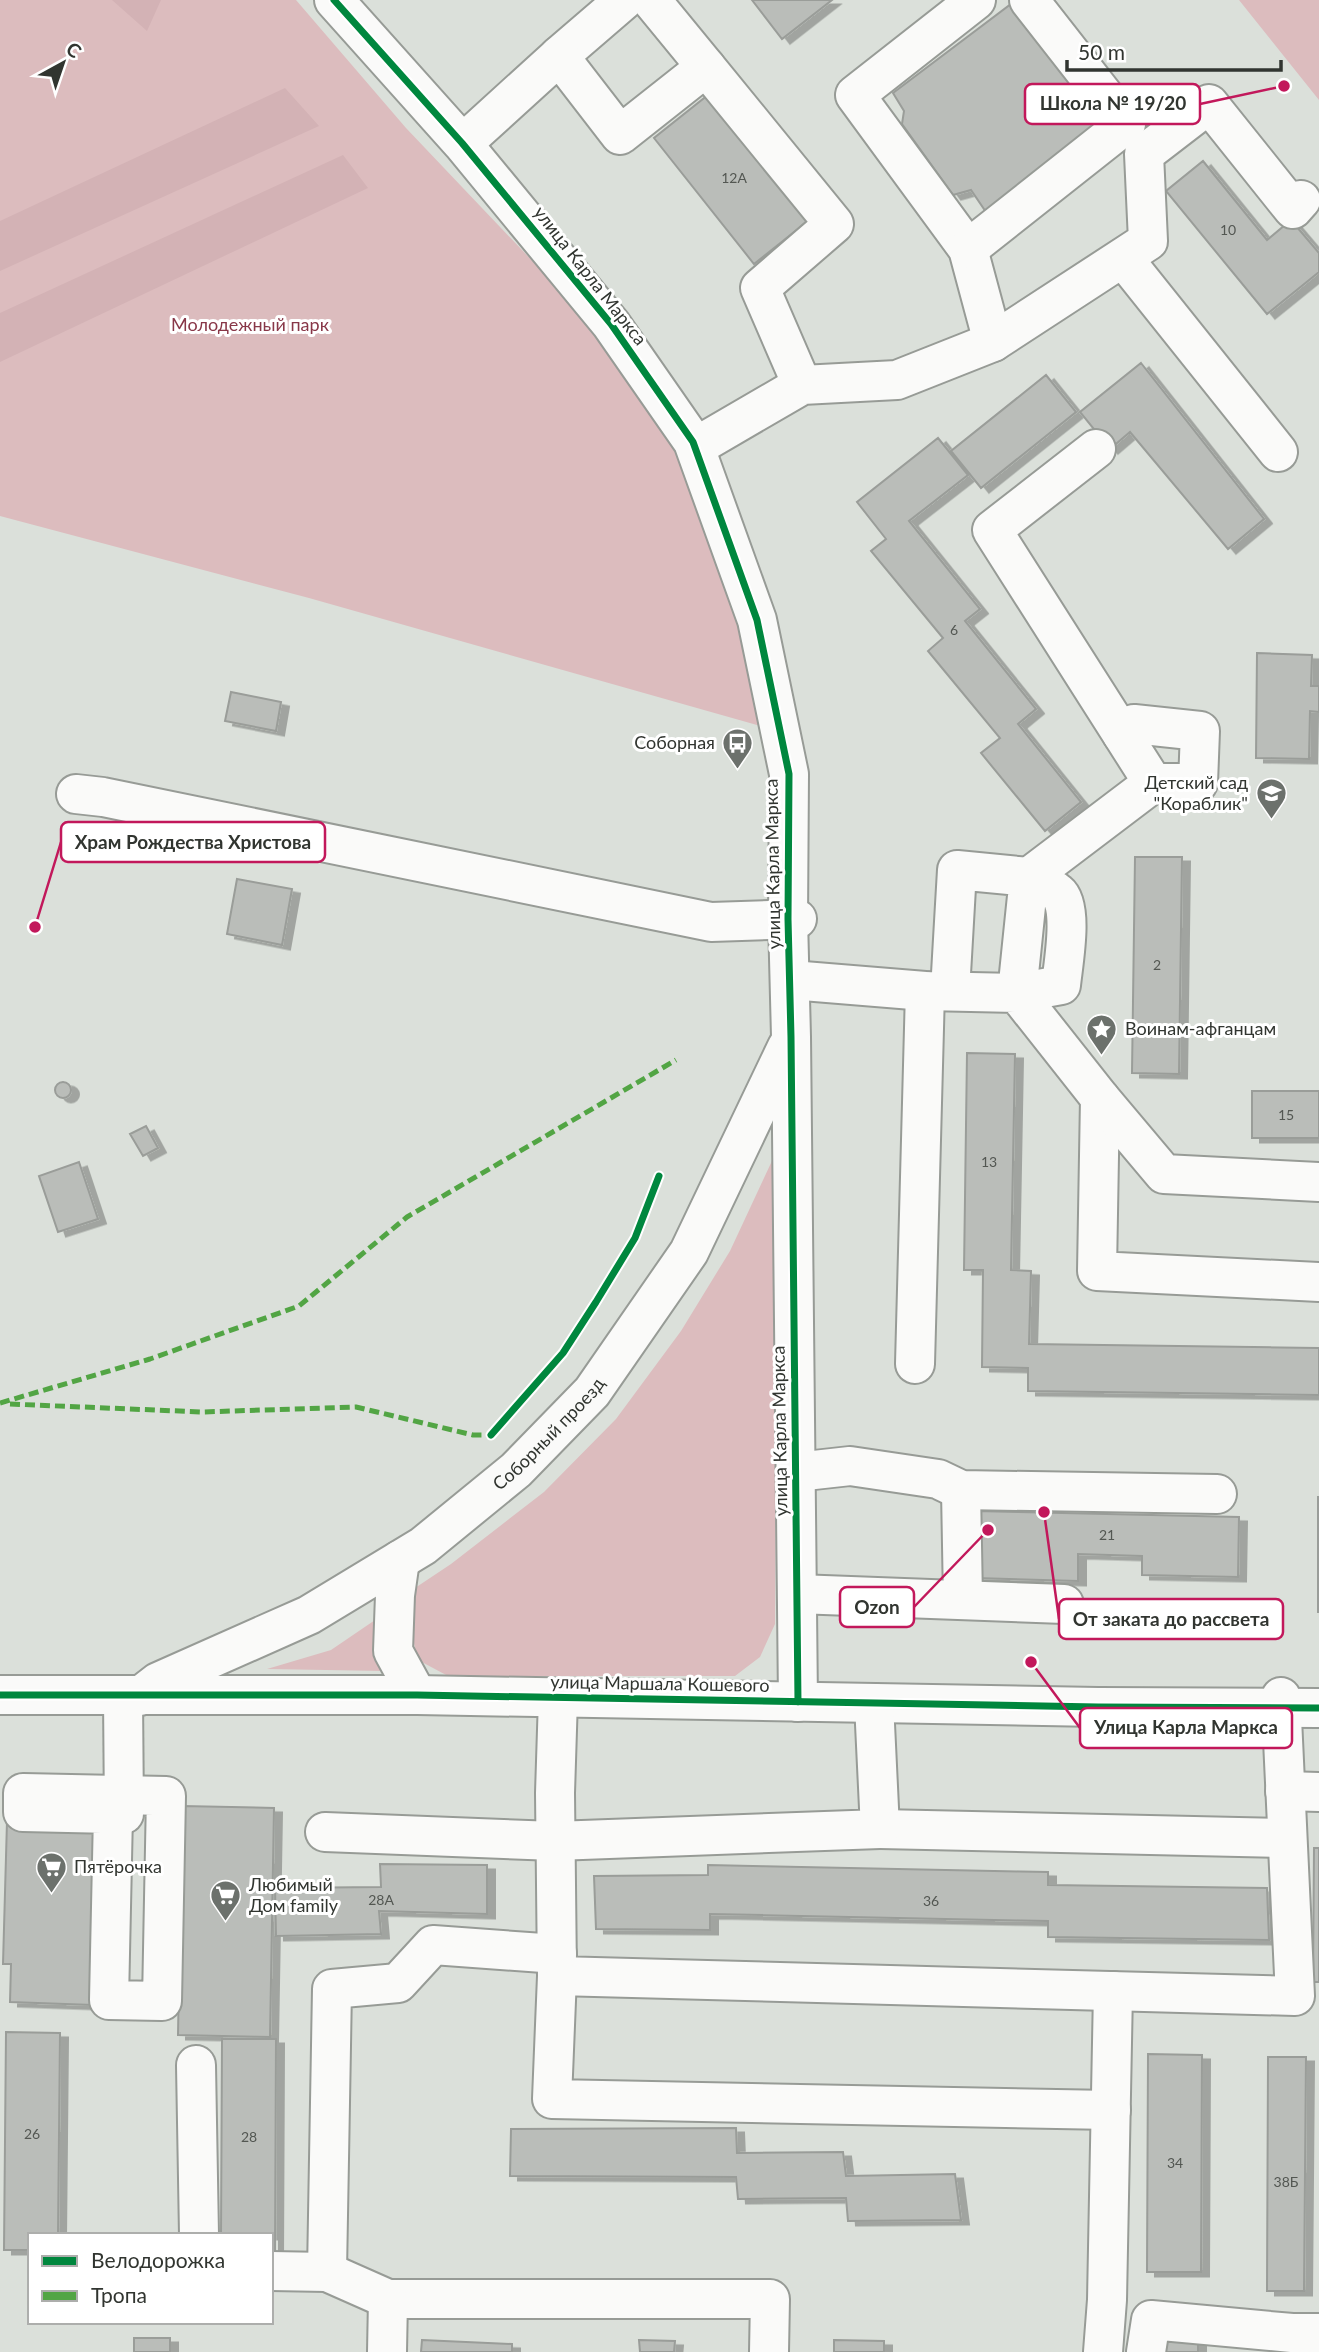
<svg xmlns="http://www.w3.org/2000/svg" width="1319" height="2352" font-family="Lato,sans-serif">
<style>
.green{fill:#dcbcbe}
.forest{fill:#d3b2b5}
.building{fill:#babdb9;stroke:#9a9d99;stroke-width:2;filter:url(#shadow)}
.lines{fill:none;stroke-linecap:round;stroke-linejoin:round}
.minor-casing{stroke:#979b96;stroke-width:42}
.minor{stroke:#fafaf9;stroke-width:38}
.quiet{stroke:#52a544;stroke-width:5;stroke-dasharray:10 5;stroke-linecap:butt}
.cycleway-casing{stroke:#fff;stroke-width:11}
.cycleway{stroke:#00873e;stroke-width:7}
.labels{text-anchor:middle;stroke-width:6;stroke-linejoin:round;paint-order:stroke}
.number-label{font-size:14px;fill:#535752}
.street-label{font-size:18px;fill:#313530;stroke:#fff}
.park-label{font-size:18px;fill:#883748;stroke:#fff}
.poi-label{font-size:18px;fill:#313530;stroke:#fff;text-anchor:start}
.leader{fill:none;stroke:#c2185b;stroke-width:2.5}
.callout-dot{fill:#c2185b;stroke:#fff;stroke-width:2.5}
.callout{fill:#fff;stroke:#c2185b;stroke-width:2.5}
.callout-label{font-size:19px;text-anchor:middle;font-weight:bold;fill:#313530}
</style>
<defs>
<filter id="shadow"><feDropShadow dx="8" dy="4.5" stdDeviation="0" flood-color="#0004"/></filter>
</defs>
<rect width="100%" height="100%" fill="#dbe0da"/>
<path class="green" d="M0,0H296L406,128L560,290L630,383L679,455L723,546L764,727L309,598L0,516Z
M1239,0H1319V100Z
M778,1148L775,1624L760,1657L735,1676H448L418,1660L410,1627L415,1588L451,1564L544,1492L616,1419L681,1331L730,1251Z
M378,1618L385,1671L267,1669L331,1650Z"/>
<path class="forest" d="M112,0H161L147,31Z
M285,88L319,126L0,271V221Z
M343,155L368,188L0,362V313Z"/>
<path class="building" d="M752,0H832L782,39Z
M1011,4L1102,120L986,212L971,190L953,195L902,124L904,111L893,93Z
M713,91L813,217L754,264L654,138Z
M1203,161L1267,240L1291,220L1319,253V272L1267,314L1166,191Z
M1141,363L1264,519L1228,549L1130,432L1110,449L1080,412Z
M1046,375L1076,412L981,488L951,451Z
M938,438L968,475L909,521L980,609L965,621L1036,709L1018,724L1081,802L1045,831L981,753L1000,738L928,651L943,638L871,551L886,539L857,502Z
M1257,653L1312,655L1311,686H1319V712L1310,711L1309,759L1256,758Z
M231,692L281,702L276,731L225,721Z
M1135,857H1182L1179,1074L1132,1073Z
M237,879L292,889L282,945L227,934Z
M967,1053L1015,1054L1011,1270L1031,1271L1029,1344L1319,1348V1395L1028,1391V1368L982,1367L983,1270H964Z
M55 1090a8 8 0 1 1 16 0a8 8 0 1 1-16 0Z
M1252,1091H1319V1138H1252Z
M146,1126L158,1148L143,1156L130,1134Z
M79,1162L98,1219L58,1232L39,1176Z
M1318,1497H1319V1612H1318Z
M976,1511L1239,1517L1238,1577L1142,1575V1556L1078,1554V1581L975,1578Z
M182,1806L274,1808L270,2037L178,2035Z
M7,1821L100,1824L93,2005L10,2002L11,1964H3Z
M1314,1848H1319V1982H1313Z
M380,1864L487,1865V1914L379,1911L381,1934L276,1936L275,1888L381,1887Z
M708,1865L1048,1872V1885L1267,1888L1269,1940L1048,1937V1921L710,1914V1930L596,1929L594,1876L708,1875Z
M6,2032L60,2033L58,2235H30V2250H4Z
M222,2039H276L275,2257H271V2235H221Z
M1148,2054L1202,2055L1201,2272H1147Z
M1268,2057H1306L1304,2291H1267Z
M736,2128L737,2153L843,2152L846,2176L955,2174L961,2220L848,2221L846,2198L738,2199L736,2177L510,2176L511,2129Z
M1160,2333L1198,2335V2352H1160Z
M134,2338H170V2352H134Z
M422,2340L512,2344V2352H421Z
M639,2340L675,2341L674,2352H640Z
M834,2340L884,2341V2352H834Z"/>
<g class="lines">
<defs>
<g id="minor">
<path d="M334,0L462,143L611,324L693,442L757,620L789,774L788,919L791,1037L798,1702"/>
<path d="M651,0L706,67"/>
<path d="M976,0L855,95L968,249L993,342"/>
<path d="M559,56L624,0"/>
<path d="M471,136L559,56L620,135L706,67L834,224L760,288L802,385"/>
<path d="M968,249L1126,124L1029,0"/>
<path d="M1123,258L1278,452"/>
<path d="M704,442L802,385L897,380L993,342L1148,241L1144,154L1209,104L1293,209L1301,200"/>
<path d="M1122,734L1134,724L1200,731L1198,783H1153"/>
<path d="M76,794L103,797L711,922L797,919"/>
<path d="M791,980L925,991L1017,993L1100,1098L1097,1271L1319,1282"/>
<path d="M950,991L957,870L1029,877L1017,993L1061,985C1063,965 1074,906 1058,893C1050,886 1038,882 1029,877L1153,783L992,530L1096,449"/>
<path d="M1100,1098L1164,1174L1319,1182"/>
<path d="M915,1364L925,991"/>
<path d="M796,1472L850,1466L938,1479L961,1490L1217,1494"/>
<path d="M961,1490L963,1600"/>
<path d="M400,1560L395,1595L393,1651L417,1695"/>
<path d="M797,1594L1064,1604"/>
<path d="M0,1695H417L1098,1707L1319,1708"/>
<path id="s1" d="M140,1696L158,1682L309,1615L423,1546L516,1470L592,1392L689,1252L787,1047"/>
<path d="M123,1697L124,1814"/>
<path d="M558,1698L555,1793L557,1976L1295,1996L1281,1697"/>
<path d="M1285,1791L1319,1792"/>
<path d="M23,1793L166,1796L162,2001L109,2000L113,1814L23,1812Z"/>
<path d="M880,1829L1287,1838"/>
<path d="M325,1832L555,1841L880,1829L874,1703"/>
<path d="M557,1976L552,2099L1111,2110"/>
<path d="M196,2065L199,2235"/>
<path d="M271,2271L327,2272L388,2299H770L769,2352"/>
<path d="M327,2272L332,1989L398,1983L433,1945L557,1954"/>
<path d="M387,2352L388,2299"/>
<path d="M1103,2352L1107,2300L1113,1991"/>
<path d="M1146,2352L1151,2320L1292,2333H1319"/>
</g>
</defs>
<use href="#minor" class="minor-casing"/>
<use href="#minor" class="minor"/>
<path class="quiet" d="M0,1403L150,1359L299,1306L407,1217L676,1060
M10,1404L202,1412L356,1407L473,1435H491"/>
<defs>
<path id="cycleway" d="M334,0L462,143L611,324L693,442L757,620L789,774L788,919L791,1037L798,1702
M491,1435L563,1353L596,1302L635,1238L659,1176
M0,1695H417L1098,1707L1319,1708"/>
</defs>
<use href="#cycleway" class="cycleway-casing"/>
<use href="#cycleway" class="cycleway"/>
</g>
<defs>
<symbol id="bus-pin" viewBox="-11 -11 22 30"><path d="M0 17L-7.5 6A9.5 9.5 0 1 1 7.5 6Z" fill="#6c716c" stroke="#fff"/><path d="M-5-6H5V4H4V6H2V4H-2V6H-4V4H-5ZM-3.5-4V0h7V-4ZM-3.5 1.2v1.5H-2V1.2ZM2 1.2v1.5H3.5V1.2Z" fill="#fff"/></symbol>
<symbol id="school-pin" viewBox="-11 -11 22 30"><path d="M0 17L-7.5 6A9.5 9.5 0 1 1 7.5 6Z" fill="#6c716c" stroke="#fff"/><path d="M0-5L7-2L0 1L-7-2ZM-4 1L0 2.5L4 1V4Q0 6-4 4Z" fill="#fff"/></symbol>
<symbol id="sight-pin" viewBox="-11 -11 22 30"><path d="M0 17L-7.5 6A9.5 9.5 0 1 1 7.5 6Z" fill="#6c716c" stroke="#fff"/><path d="M0-6L1.8-2.2L6-1.7L2.9 1.2L3.7 5.4L0 3.3L-3.7 5.4L-2.9 1.2L-6-1.7L-1.8-2.2Z" fill="#fff"/></symbol>
<symbol id="supermarket-pin" viewBox="-11 -11 22 30"><path d="M0 17L-7.5 6A9.5 9.5 0 1 1 7.5 6Z" fill="#6c716c" stroke="#fff"/><path d="M-6-5.5h2.5l.6 2H6L4.5 2H-2.5L-4.4-4H-6ZM-1.5 3.2a1.3 1.3 0 1 0 .1 0ZM3 3.2a1.3 1.3 0 1 0 .1 0Z" fill="#fff"/></symbol>
</defs>
<g fill-rule="evenodd">
<use href="#bus-pin" x="720" y="726" width="35" height="47"/>
<use href="#school-pin" x="1254" y="776" width="35" height="47"/>
<use href="#sight-pin" x="1084" y="1012" width="35" height="47"/>
<use href="#supermarket-pin" x="34" y="1850" width="35" height="47"/>
<use href="#supermarket-pin" x="208" y="1878" width="35" height="47"/>
</g>
<g class="labels">
<g class="number-label">
<text x="734" y="183">12А</text>
<text x="1228" y="235">10</text>
<text x="954" y="635">6</text>
<text x="1157" y="970">2</text>
<text x="1286" y="1120">15</text>
<text x="989" y="1167">13</text>
<text x="1107" y="1540">21</text>
<text x="381" y="1905">28А</text>
<text x="931" y="1906">36</text>
<text x="32" y="2139">26</text>
<text x="249" y="2142">28</text>
<text x="1175" y="2168">34</text>
<text x="1286" y="2187">38Б</text>
</g>
<g class="street-label">
<text transform="translate(590 276) rotate(52)" y="6">улица Карла Маркса</text>
<text transform="translate(773 864) rotate(-91)" y="6">улица Карла Маркса</text>
<text transform="translate(780 1431) rotate(-91)" y="6">улица Карла Маркса</text>
<text dy="6" stroke="none"><textPath href="#s1" startOffset="490">Соборный проезд</textPath></text>
<text transform="translate(660 1684) rotate(1)" y="6">улица Маршала Кошевого</text>
</g>
<g class="park-label">
<text x="250" y="331">Молодежный парк</text>
</g>
<g class="poi-label">
<text x="715" y="749" text-anchor="end">Соборная</text>
<text x="1248" y="789" text-anchor="end">Детский сад<tspan x="1248" dy="21">"Кораблик"</tspan></text>
<text x="1125" y="1035">Воинам-афганцам</text>
<text x="74" y="1873">Пятёрочка</text>
<text x="249" y="1891">Любимый<tspan x="249" dy="21">Дом family</tspan></text>
</g>
</g>
<path class="leader" d="M1284 86L1200 104M35 927L61 842M988 1530L914 1607M1044 1512L1059 1619M1031 1662L1080 1728"/>
<g class="callout-dot">
<circle cx="1284" cy="86" r="7"/>
<circle cx="35" cy="927" r="7"/>
<circle cx="988" cy="1530" r="7"/>
<circle cx="1044" cy="1512" r="7"/>
<circle cx="1031" cy="1662" r="7"/>
</g>
<g class="callout">
<rect x="1025" y="84" width="175" height="40" rx="7"/>
<rect x="61" y="822" width="264" height="40" rx="7"/>
<rect x="840" y="1587" width="74" height="40" rx="7"/>
<rect x="1059" y="1599" width="224" height="40" rx="7"/>
<rect x="1080" y="1708" width="212" height="40" rx="7"/>
</g>
<g class="callout-label">
<text x="1113" y="110">Школа № 19/20</text>
<text x="193" y="849">Храм Рождества Христова</text>
<text x="877" y="1614">Ozon</text>
<text x="1171" y="1626">От заката до рассвета</text>
<text x="1186" y="1734">Улица Карла Маркса</text>
</g>
<rect x="28" y="2233" width="245" height="91" fill="#ffffff" stroke="#adaeac" stroke-width="2"/>
<rect x="42" y="2256" width="35" height="10" fill="#00873e" stroke="#adaeac" stroke-width="2"/>
<text x="91" y="2268" font-size="21" fill="#313530">Велодорожка</text>
<rect x="42" y="2291" width="35" height="10" fill="#52a544" stroke="#adaeac" stroke-width="2"/>
<text x="91" y="2303" font-size="21" fill="#313530">Тропа</text>
<g transform="translate(63 63) rotate(40)" stroke="#ffffff" stroke-width="5" paint-order="stroke">
<path d="M0-5L12 26L0 18L-12 26Z" fill="#313530"/>
<text y="-10" font-size="19" font-weight="bold" text-anchor="middle" fill="#313530">С</text>
</g>
<path d="M1067 60v10h214v-10" fill="none" stroke="#313530" stroke-width="3.5"/>
<text x="1078" y="60" font-size="21" fill="#313530" stroke="#ffffff" stroke-width="5" paint-order="stroke">50 m</text>
</svg>
